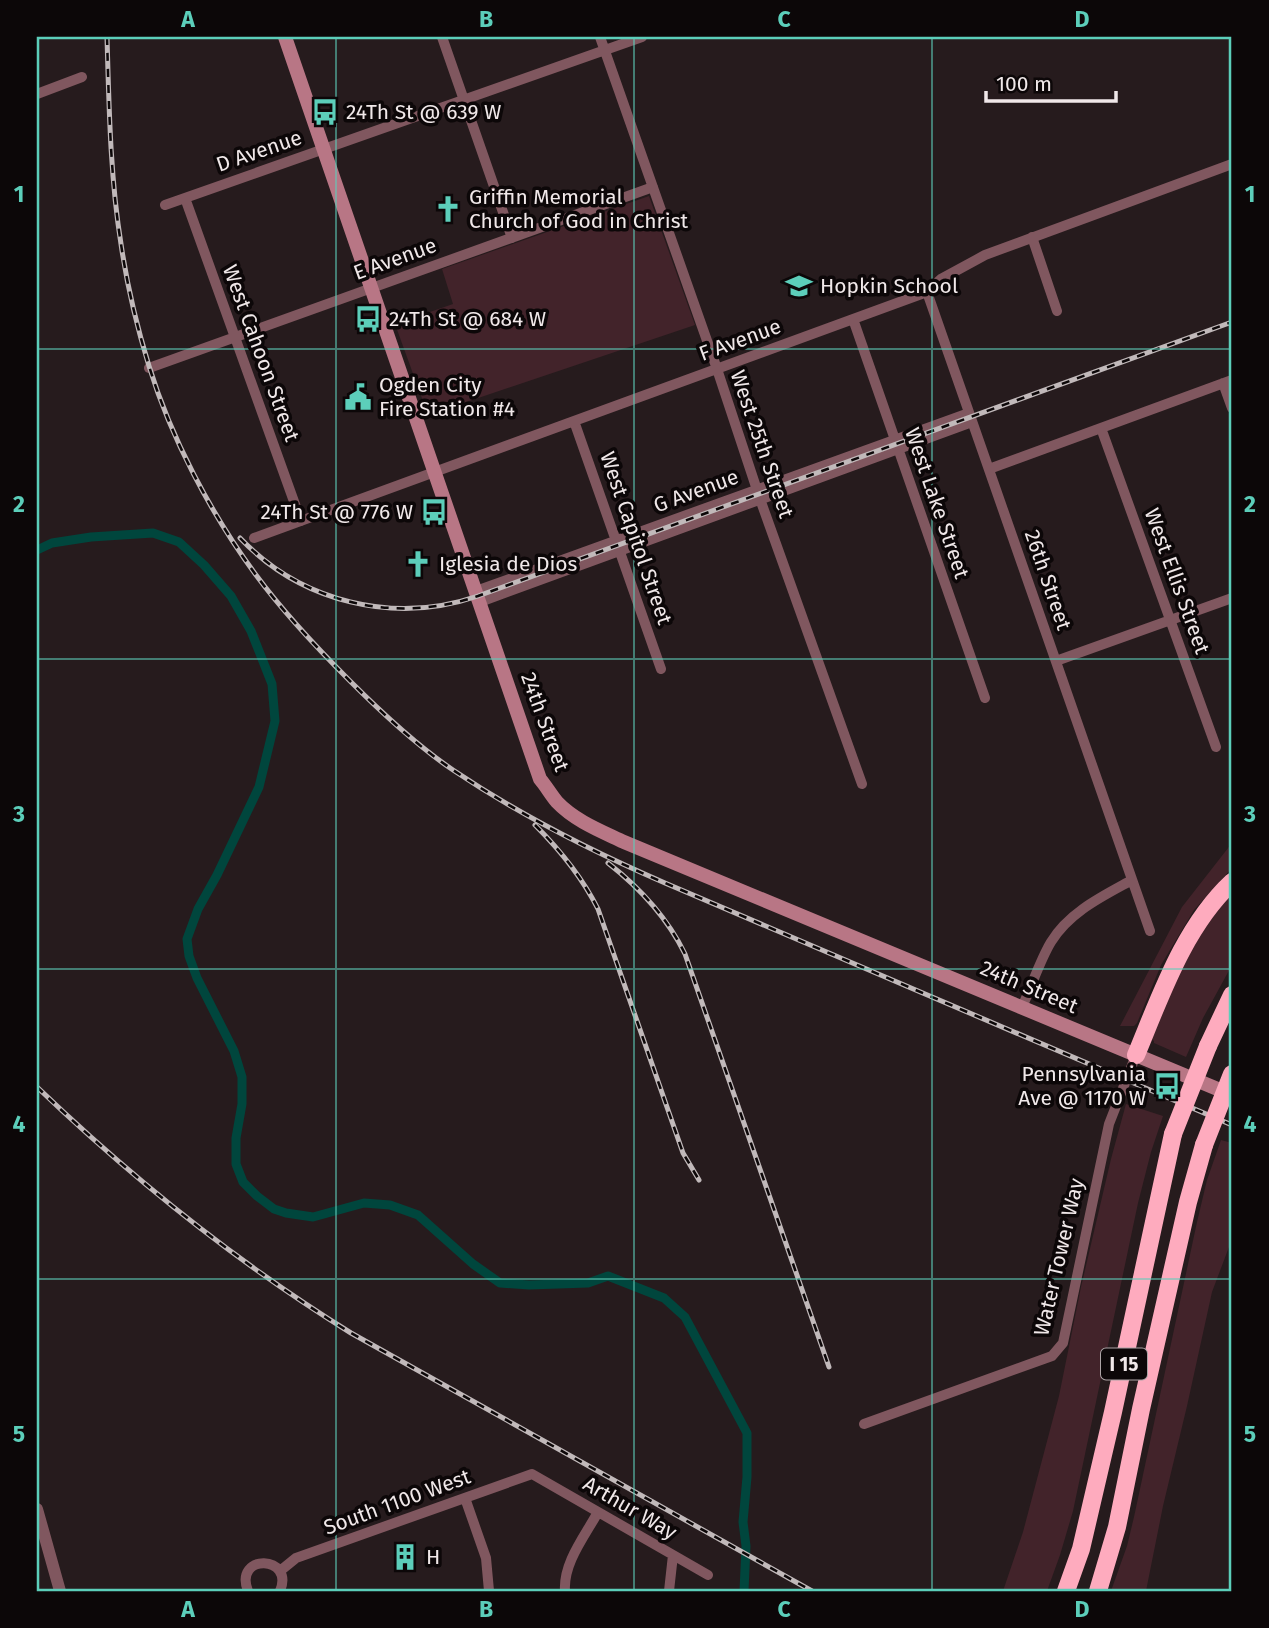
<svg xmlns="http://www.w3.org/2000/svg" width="1269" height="1628" font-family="'Fira Sans',sans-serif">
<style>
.green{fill:#42232a}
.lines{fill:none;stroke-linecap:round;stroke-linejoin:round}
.canal{stroke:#00463d;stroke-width:9}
.minor{stroke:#80575f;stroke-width:10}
.tertiary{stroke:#80575f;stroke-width:12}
.secondary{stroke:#b87685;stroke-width:14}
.motorway{stroke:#feabbe;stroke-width:18}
.rail-casing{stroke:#c1b9ba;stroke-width:5}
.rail{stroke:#0c0708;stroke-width:2.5;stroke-dasharray:8;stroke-linecap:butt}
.motorway-bridge{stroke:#feabbe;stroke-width:18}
.grid{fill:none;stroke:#5cceba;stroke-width:2;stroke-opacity:0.55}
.labels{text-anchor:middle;stroke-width:7;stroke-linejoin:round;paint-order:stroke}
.shield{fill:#0c0708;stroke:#aca4a6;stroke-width:2}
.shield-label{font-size:19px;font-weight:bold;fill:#f0e8e9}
.poi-label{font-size:21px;fill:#f0e8e9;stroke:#0c0708;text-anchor:start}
.street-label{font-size:21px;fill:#f0e8e9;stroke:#0c0708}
.neatline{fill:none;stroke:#5cceba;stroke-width:2.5}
.grid-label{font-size:23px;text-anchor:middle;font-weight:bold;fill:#5cceba}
</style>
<rect width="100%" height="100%" fill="#261b1d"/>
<path class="green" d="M649,196L695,325L428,415L395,324L453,304L442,269Z
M1232,843V868L1194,910L1161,965L1137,1023L1134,1026H1120L1182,907Z
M1232,890V965L1203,1018L1186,1057L1154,1043V1041L1151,1039L1181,959Z
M1126,1104L1163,1116L1151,1152L1138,1203L1073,1511L1060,1555L1047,1591H1003L1023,1532L1059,1396L1081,1287L1111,1159Z
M1221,1140L1232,1143V1239L1212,1292L1187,1406L1163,1506L1146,1591H1111L1127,1546L1134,1517L1197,1222L1207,1180Z"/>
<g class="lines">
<path class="canal" d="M37,550L52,543L91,537L153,533L179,542L204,565L231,596L251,631L272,684L275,721L259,787L217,875L198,909L187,939L189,956L197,978L234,1051L242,1077V1104L236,1138V1164L243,1182L257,1196L274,1209L286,1213L313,1217L364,1203L390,1205L418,1215L473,1264L500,1283L529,1285L588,1283L608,1276L664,1298L685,1317L747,1433V1477L743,1522L746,1546L744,1591"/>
<path class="minor" d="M442,37L512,238
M600,37L717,369L760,499L862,784
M37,94L82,77
M185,198L301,521
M165,205L642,37
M1032,237L1057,311
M927,292L1150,931
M853,319L985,698
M149,368L653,187
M1223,383L1232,408
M574,421L661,669
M1101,428L1216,747
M989,469L1232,380
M254,538L927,292L941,279L985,255L1232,164
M476,591L969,413
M480,602L972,422
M1056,661L1232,598
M1022,1007C1031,988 1040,960 1051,942C1069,912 1103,896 1132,880
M864,1424L1052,1356L1063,1343L1109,1124L1136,1055
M465,1498L486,1558L489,1591
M280,1571L296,1558L532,1474L708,1575
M248,1591C233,1553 295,1555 280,1591
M565,1591C563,1563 585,1536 598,1512
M669,1591L673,1555"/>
<path class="tertiary" d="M37,1509L60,1591"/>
<path class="secondary" d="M285,37L540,779C546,786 551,795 557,802C575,821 601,831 624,842L1232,1095"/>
<path class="motorway" d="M1208,1046L1232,995
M1136,1055C1161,995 1184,927 1232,882
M1066,1591L1081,1549L1113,1412L1173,1134
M1098,1591L1117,1527L1141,1409L1188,1202L1204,1145"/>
<defs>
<path id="rail" d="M107,37C109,105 110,176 121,244C127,285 137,327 149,366C171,438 211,514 256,575C284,613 317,648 350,681C382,713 416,745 453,770C520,815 591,851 665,883L1232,1125
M240,538C301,602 394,625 478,596L1232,322
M535,825C560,850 582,877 598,909L683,1153L699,1180
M608,863C640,888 667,917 685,954L829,1367
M37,1087C133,1179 238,1263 351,1333L812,1591"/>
</defs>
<use href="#rail" class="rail-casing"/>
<use href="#rail" class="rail"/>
<path class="motorway-bridge" d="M1173,1134L1208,1046
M1204,1145L1232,1074"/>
</g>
<path class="grid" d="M336,37V1591M634,37V1591M932,37V1591M37,349H1232M37,659H1232M37,969H1232M37,1279H1232"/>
<defs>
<symbol id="bus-bare" viewBox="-9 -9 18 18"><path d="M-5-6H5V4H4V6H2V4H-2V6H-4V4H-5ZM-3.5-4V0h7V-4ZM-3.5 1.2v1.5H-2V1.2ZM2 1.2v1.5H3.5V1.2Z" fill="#5cceba" stroke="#0c0708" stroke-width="2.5" paint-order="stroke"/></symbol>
<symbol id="church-bare" viewBox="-9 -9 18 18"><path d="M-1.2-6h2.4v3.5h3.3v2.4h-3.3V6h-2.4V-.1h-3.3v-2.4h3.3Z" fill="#5cceba" stroke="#0c0708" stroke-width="2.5" paint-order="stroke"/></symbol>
<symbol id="school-bare" viewBox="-9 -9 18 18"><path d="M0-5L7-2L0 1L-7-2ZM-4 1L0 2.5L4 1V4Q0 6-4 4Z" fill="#5cceba" stroke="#0c0708" stroke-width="2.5" paint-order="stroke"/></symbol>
<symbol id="civic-bare" viewBox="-9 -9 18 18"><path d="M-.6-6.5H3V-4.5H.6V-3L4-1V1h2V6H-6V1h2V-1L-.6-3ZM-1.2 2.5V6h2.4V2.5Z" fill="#5cceba" stroke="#0c0708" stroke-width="2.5" paint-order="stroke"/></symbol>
<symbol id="building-bare" viewBox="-9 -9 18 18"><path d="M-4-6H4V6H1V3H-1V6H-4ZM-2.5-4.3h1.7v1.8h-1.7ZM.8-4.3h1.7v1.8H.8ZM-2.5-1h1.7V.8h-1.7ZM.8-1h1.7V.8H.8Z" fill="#5cceba" stroke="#0c0708" stroke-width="2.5" paint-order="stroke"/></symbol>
</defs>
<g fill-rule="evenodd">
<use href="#bus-bare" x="306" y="93" width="38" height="38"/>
<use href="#church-bare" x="429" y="190" width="38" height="38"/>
<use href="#school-bare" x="780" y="267" width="38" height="38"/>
<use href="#bus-bare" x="349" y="300" width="38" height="38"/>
<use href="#civic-bare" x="339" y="378" width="38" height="38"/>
<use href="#bus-bare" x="415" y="493" width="38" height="38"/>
<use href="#church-bare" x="399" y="545" width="38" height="38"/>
<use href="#bus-bare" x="1148" y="1067" width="38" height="38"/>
<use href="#building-bare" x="386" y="1538" width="38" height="38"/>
</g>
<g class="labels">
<rect class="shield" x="1101" y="1348.5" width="46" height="31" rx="5"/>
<g class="shield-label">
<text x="1124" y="1371">I 15</text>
</g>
<g class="poi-label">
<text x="346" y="119">24Th St @ 639 W</text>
<text x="469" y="204">Griffin Memorial<tspan x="469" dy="24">Church of God in Christ</tspan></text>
<text x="820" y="293">Hopkin School</text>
<text x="389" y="326">24Th St @ 684 W</text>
<text x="379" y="392">Ogden City<tspan x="379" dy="24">Fire Station #4</tspan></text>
<text x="413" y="519" text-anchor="end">24Th St @ 776 W</text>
<text x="439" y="571">Iglesia de Dios</text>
<text x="1146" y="1081" text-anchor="end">Pennsylvania<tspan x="1146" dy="24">Ave @ 1170 W</tspan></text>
<text x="426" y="1564">H</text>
</g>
<g class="street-label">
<text transform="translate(259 151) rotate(-19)" y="7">D Avenue</text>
<text transform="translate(395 259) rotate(-20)" y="7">E Avenue</text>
<text transform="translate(740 340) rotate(-20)" y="7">F Avenue</text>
<text transform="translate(261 353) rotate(70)" y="7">West Cahoon Street</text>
<text transform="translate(762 444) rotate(71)" y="7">West 25th Street</text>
<text transform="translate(696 491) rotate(-20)" y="7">G Avenue</text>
<text transform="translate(937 503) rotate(71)" y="7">West Lake Street</text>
<text transform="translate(636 538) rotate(71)" y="7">West Capitol Street</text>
<text transform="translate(1048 580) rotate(71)" y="7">26th Street</text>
<text transform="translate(1177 581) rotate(70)" y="7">West Ellis Street</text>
<text transform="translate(545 722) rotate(70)" y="7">24th Street</text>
<text transform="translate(1029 987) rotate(23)" y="7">24th Street</text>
<text transform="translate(1059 1257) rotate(-77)" y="7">Water Tower Way</text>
<text transform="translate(397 1502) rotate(-20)" y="7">South 1100 West</text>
<text transform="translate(630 1508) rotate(30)" y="7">Arthur Way</text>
</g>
</g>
<rect width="1269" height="1628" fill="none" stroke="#0c0708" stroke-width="77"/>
<path d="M986 91v10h130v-10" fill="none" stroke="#f0e8e9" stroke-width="3.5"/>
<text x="996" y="91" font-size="21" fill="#f0e8e9" stroke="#0c0708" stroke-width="5" paint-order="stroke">100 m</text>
<rect x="38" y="38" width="1192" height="1552" class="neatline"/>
<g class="grid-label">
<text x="188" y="27">A</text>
<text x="486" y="27">B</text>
<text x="784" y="27">C</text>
<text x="1082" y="27">D</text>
<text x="19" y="202">1</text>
<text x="1250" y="202">1</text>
<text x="19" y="512">2</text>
<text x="1250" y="512">2</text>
<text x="19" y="822">3</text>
<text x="1250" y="822">3</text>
<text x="19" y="1132">4</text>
<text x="1250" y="1132">4</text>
<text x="19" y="1442">5</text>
<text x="1250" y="1442">5</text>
<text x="188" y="1617">A</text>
<text x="486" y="1617">B</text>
<text x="784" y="1617">C</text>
<text x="1082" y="1617">D</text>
</g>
</svg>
